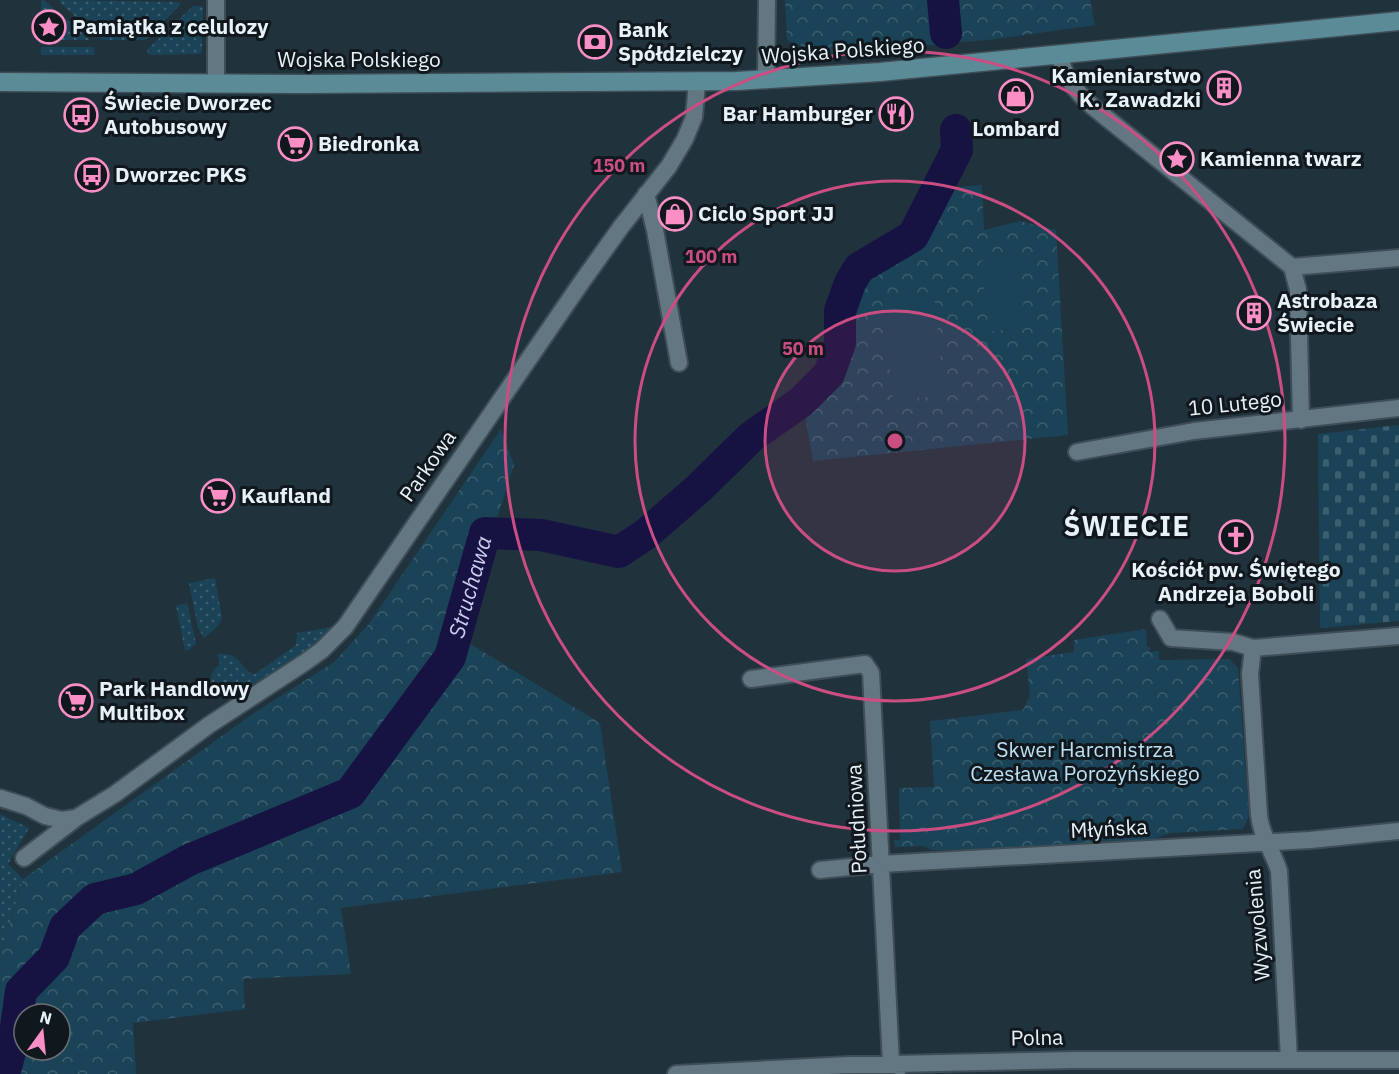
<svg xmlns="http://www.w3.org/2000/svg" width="1399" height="1074" font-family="'IBM Plex Sans',sans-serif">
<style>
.grass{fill:url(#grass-dots)}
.cemetery{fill:url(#cemetery-stones)}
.park{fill:url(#park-crowns);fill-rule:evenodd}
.garden{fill:#1b4357}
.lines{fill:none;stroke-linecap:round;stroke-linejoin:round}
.river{stroke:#161343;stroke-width:32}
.street-casing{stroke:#3e4d56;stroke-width:20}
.secondary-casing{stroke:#3e4d56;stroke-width:21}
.street{stroke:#637782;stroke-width:16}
.secondary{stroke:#5c8b98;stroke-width:18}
.ring{fill:none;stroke:#cb4e82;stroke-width:3}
.labels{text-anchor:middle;stroke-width:6;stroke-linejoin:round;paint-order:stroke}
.poi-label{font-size:21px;font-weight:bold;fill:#e7f2f8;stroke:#11181d;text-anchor:start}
.street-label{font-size:21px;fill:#e7f2f8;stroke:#11181d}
.park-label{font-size:21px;fill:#bce0f4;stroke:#11181d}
.water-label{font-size:22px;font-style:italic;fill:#ccd0f2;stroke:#11181d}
.district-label{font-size:27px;font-weight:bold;letter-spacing:1.5px;fill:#e7f2f8;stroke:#11181d}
.centre{fill:#cb4e82;stroke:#11181d;stroke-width:3}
.ring-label{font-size:18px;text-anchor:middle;font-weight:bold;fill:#cb4e82;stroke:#11181d;stroke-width:6;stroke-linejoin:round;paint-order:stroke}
</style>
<defs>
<pattern id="grass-dots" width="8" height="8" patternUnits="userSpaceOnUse" patternTransform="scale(1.5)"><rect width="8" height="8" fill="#1b4357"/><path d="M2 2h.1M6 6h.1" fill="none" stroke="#3c5f70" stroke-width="1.8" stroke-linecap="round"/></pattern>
<pattern id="cemetery-stones" width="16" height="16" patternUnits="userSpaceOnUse" patternTransform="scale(1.5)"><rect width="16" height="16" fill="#1b4357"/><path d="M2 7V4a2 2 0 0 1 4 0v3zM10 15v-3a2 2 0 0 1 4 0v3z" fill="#3c5f70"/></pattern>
<pattern id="park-crowns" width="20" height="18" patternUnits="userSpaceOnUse" patternTransform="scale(1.5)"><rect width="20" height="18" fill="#1b4357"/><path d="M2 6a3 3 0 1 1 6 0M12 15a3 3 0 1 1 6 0" fill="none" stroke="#3c5f70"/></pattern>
</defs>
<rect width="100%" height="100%" fill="#20323c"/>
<path class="grass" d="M41,0H44L90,40H41Z
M60,0L179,2L180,5L145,40H102L60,3Z
M193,6H203L202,52L198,54L151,55L147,53L148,49Z
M41,47H94L95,55H41Z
M215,578L222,619L217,627L204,638L198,628L189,583Z
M187,603L196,644L187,651L185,650L176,606Z
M332,627L307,652L254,687L251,683C237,688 229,702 212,694L215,689C207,681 211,671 220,664L217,654C244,652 239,671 255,674L296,645L297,633Z
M0,814L29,828L8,864L23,879L0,954Z"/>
<path class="cemetery" d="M1399,425V621L1320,628L1318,434Z"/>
<path class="park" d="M785,0H1090L1095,25L996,39L824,55L787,40Z
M982,185L984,230L1020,221L1056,230L1068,435L813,461L805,416L836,375L864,281L918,243L949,188Z
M501,429L514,465L459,637L600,723L622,872L341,908L351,974L243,979L245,1009L133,1023L136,1074H0V954L23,879L251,715L334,662L368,625ZM24,1014H60V1050H24Z
M1146,629L1147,647H1150V652L1159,651V660L1229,659L1238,668L1249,816L1243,829L1170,833L1154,839L953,850H932L923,846L895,847L894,840H900L899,788L934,787L930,721L1023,710L1030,695L1026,659L1074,652V640Z"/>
<path class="garden" d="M1018,256L1026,327L989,332L981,261Z
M934,292L944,395L893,401L882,297Z"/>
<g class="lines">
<g class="river">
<path d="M943,0L946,33"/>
<path id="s1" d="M4,1074L15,1034L21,991L54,957L65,927L95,899L136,889L189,860L350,793L450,657L485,533L541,535L619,552L646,534L698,489L751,437L801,402L829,374L840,343V311L850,283L859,268L913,236L957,150L956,130"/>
</g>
<defs>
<path id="street" d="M216,0V83
M1059,54C1064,77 1076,92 1093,107L1292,267L1298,290L1301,420
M766,80L767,0
M646,194L655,230L679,363
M1292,267L1399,258
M1077,452L1194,431L1399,408
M1160,619L1171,638L1233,642L1253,648L1399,636
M1253,648L1250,674L1259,815C1261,836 1273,851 1279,871L1289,1059
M751,679L865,664L871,673L891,1063L900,1067
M0,798L26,806L45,816L62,820L76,818L115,794L209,725L304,663L322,650L345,627L581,283L621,227L669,166L685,139L694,117L697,82
M24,858L75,819
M820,870L881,864L1310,840L1399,831
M676,1074L849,1065L1074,1060H1399"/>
<path id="secondary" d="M0,82L303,84L737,81L880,72L1399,21"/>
</defs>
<use href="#street" class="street-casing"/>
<use href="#secondary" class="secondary-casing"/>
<use href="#street" class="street"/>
<use href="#secondary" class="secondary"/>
</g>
<circle cx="895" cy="441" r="130" fill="#cb4e82" fill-opacity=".12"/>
<g class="ring">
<circle cx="895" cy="441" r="130"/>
<circle cx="895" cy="441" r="260"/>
<circle cx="895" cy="441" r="390"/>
</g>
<defs>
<symbol id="sight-ring" viewBox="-11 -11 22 22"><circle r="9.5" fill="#11181d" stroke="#fb8fc5" stroke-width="1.5"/><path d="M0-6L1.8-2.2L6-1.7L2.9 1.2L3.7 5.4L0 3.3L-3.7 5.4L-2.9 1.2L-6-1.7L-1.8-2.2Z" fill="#fb8fc5"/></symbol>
<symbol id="bank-ring" viewBox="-11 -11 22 22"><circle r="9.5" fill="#11181d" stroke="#fb8fc5" stroke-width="1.5"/><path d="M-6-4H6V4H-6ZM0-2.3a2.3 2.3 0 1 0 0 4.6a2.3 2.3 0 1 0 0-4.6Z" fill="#fb8fc5"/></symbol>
<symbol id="building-ring" viewBox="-11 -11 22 22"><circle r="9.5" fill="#11181d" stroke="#fb8fc5" stroke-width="1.5"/><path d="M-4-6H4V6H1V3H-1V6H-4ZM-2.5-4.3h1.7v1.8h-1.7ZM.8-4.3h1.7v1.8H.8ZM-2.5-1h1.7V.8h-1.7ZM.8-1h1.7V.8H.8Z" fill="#fb8fc5"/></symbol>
<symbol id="shop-ring" viewBox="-11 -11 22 22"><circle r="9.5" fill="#11181d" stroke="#fb8fc5" stroke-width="1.5"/><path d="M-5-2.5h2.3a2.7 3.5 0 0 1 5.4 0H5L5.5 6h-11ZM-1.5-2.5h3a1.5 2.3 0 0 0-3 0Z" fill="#fb8fc5"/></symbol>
<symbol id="restaurant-ring" viewBox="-11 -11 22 22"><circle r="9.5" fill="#11181d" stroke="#fb8fc5" stroke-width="1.5"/><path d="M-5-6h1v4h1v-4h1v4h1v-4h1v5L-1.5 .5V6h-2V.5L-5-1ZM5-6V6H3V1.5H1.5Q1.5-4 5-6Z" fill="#fb8fc5"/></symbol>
<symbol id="bus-ring" viewBox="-11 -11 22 22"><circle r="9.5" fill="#11181d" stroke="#fb8fc5" stroke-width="1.5"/><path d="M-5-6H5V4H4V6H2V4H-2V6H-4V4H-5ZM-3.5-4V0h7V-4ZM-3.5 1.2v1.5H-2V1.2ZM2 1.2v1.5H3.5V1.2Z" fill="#fb8fc5"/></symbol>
<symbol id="supermarket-ring" viewBox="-11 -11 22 22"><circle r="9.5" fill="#11181d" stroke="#fb8fc5" stroke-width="1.5"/><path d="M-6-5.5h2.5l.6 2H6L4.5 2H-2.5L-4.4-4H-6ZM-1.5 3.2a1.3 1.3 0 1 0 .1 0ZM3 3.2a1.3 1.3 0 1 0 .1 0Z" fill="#fb8fc5"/></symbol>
<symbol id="church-ring" viewBox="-11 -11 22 22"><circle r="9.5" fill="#11181d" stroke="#fb8fc5" stroke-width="1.5"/><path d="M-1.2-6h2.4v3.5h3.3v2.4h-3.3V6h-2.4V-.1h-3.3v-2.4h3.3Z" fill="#fb8fc5"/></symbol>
</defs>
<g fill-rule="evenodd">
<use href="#sight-ring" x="30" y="8" width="38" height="38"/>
<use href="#bank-ring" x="576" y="23" width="38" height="38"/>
<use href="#building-ring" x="1205" y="69" width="38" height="38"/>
<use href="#shop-ring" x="997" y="77" width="38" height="38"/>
<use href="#restaurant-ring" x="877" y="95" width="38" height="38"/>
<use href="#bus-ring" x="62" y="96" width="38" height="38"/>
<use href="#supermarket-ring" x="276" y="125" width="38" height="38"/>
<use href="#sight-ring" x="1158" y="140" width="38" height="38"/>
<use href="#bus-ring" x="73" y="156" width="38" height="38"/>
<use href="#shop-ring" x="656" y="195" width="38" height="38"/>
<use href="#building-ring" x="1235" y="294" width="38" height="38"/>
<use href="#supermarket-ring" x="199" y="477" width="38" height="38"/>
<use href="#church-ring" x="1217" y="518" width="38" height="38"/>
<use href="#supermarket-ring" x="57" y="682" width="38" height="38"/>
</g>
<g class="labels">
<g class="poi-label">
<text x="72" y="34">Pamiątka z celulozy</text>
<text x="618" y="37">Bank<tspan x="618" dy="24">Spółdzielczy</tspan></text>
<text x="1201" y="83" text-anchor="end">Kamieniarstwo<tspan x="1201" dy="24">K. Zawadzki</tspan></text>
<text x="104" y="110">Świecie Dworzec<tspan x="104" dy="24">Autobusowy</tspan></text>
<text x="873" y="121" text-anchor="end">Bar Hamburger</text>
<text x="1016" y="136" text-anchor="middle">Lombard</text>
<text x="318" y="151">Biedronka</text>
<text x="1200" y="166">Kamienna twarz</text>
<text x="115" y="182">Dworzec PKS</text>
<text x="698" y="221">Ciclo Sport JJ</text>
<text x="1277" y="308">Astrobaza<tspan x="1277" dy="24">Świecie</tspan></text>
<text x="241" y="503">Kaufland</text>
<text x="1236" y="577" text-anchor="middle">Kościół pw. Świętego<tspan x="1236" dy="24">Andrzeja Boboli</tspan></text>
<text x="99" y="696">Park Handlowy<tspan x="99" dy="24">Multibox</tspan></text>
</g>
<g class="street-label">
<text transform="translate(843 51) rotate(-4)" y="7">Wojska Polskiego</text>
<text x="359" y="67">Wojska Polskiego</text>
<text transform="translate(1235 404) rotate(-6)" y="7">10 Lutego</text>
<text transform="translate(428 466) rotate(-55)" y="7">Parkowa</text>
<text transform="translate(857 819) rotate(-93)" y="7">Południowa</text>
<text transform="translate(1109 829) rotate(-3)" y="7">Młyńska</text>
<text transform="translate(1258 925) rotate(-95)" y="7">Wyzwolenia</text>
<text transform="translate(1037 1038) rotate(-1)" y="7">Polna</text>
</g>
<g class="park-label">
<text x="1085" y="757">Skwer Harcmistrza<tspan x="1085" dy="24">Czesława Porożyńskiego</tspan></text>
</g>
<g class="water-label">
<text dy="8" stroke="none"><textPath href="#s1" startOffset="724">Struchawa</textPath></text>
</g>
<g class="district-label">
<text x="1127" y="536">ŚWIECIE</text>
</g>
</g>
<circle cx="895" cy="441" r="9" class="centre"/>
<g class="ring-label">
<text x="619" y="172">150 m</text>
<text x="711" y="263">100 m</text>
<text x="803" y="355">50 m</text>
</g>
<g transform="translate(42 1032) rotate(15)"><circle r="28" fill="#11181d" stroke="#676f75" stroke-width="1.5"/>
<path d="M0-4.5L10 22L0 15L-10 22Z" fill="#fb8fc5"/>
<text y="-9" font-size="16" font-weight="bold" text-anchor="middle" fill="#e7f2f8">N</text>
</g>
</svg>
